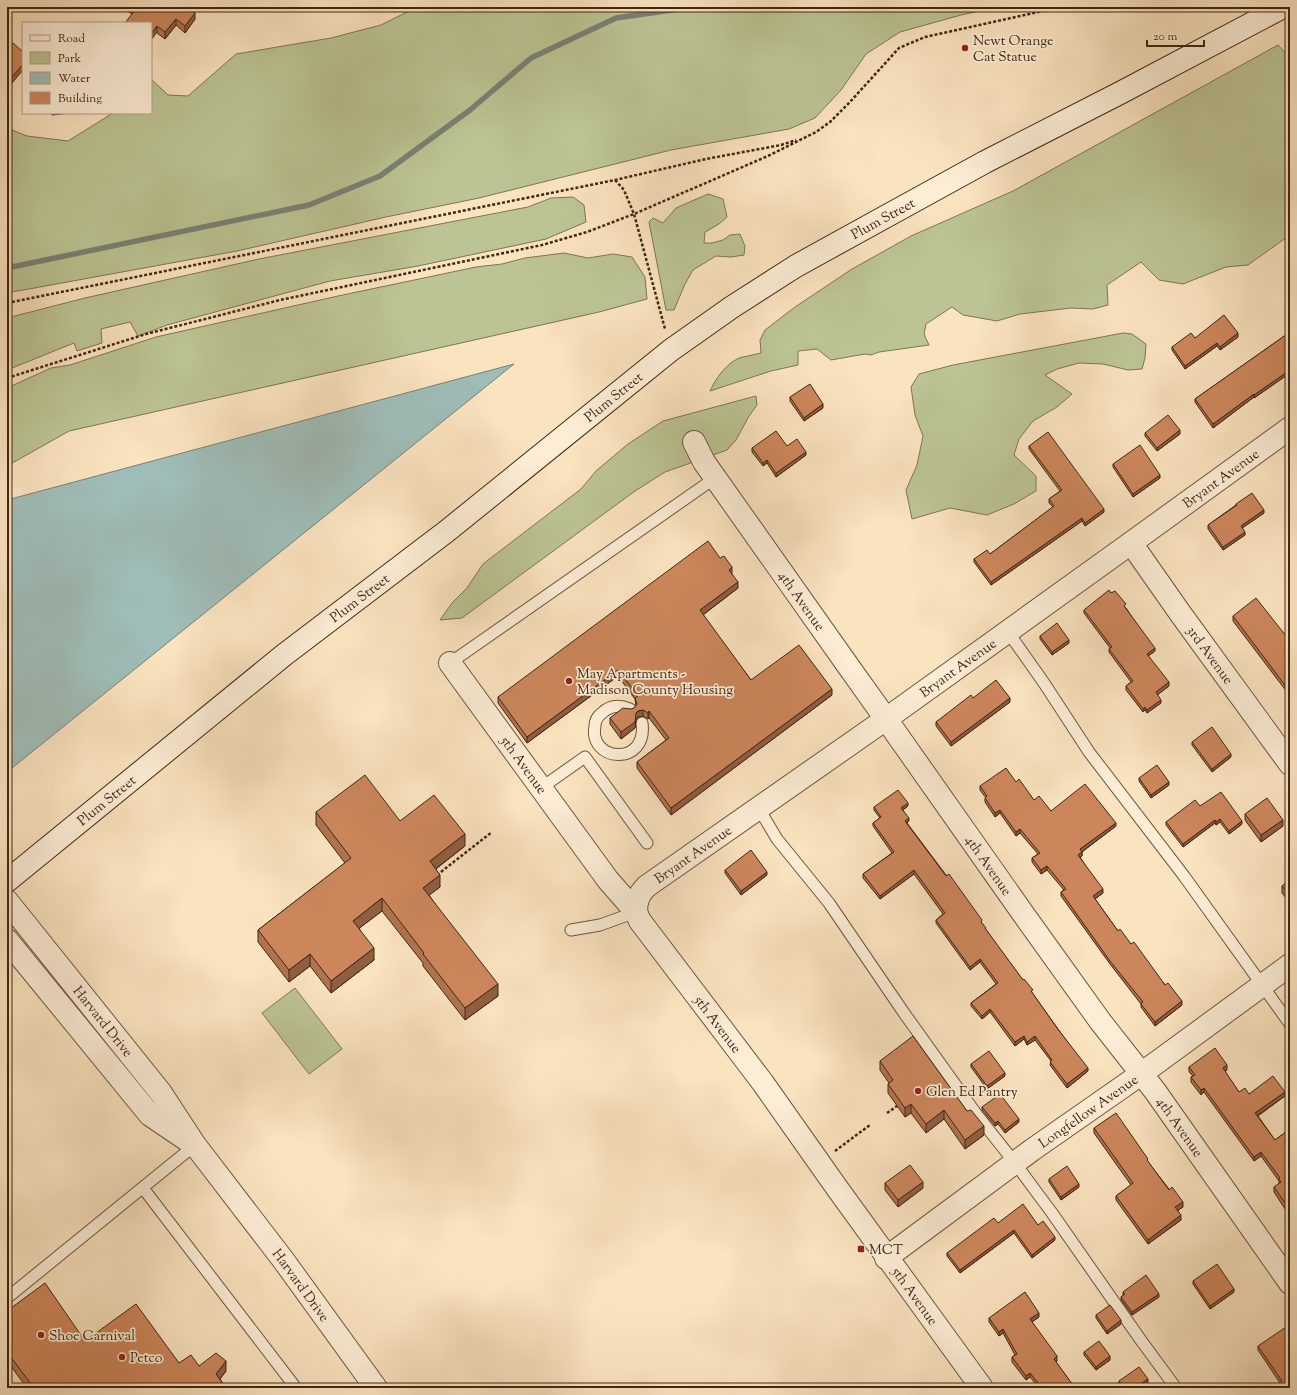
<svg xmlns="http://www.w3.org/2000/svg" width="1297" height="1395" font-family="'Sorts Mill Goudy',serif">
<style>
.green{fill:#bcc493;stroke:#7e7554}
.water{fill:#9fbdb8;stroke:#798176}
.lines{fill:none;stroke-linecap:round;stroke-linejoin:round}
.stream{stroke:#798176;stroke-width:5.5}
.lane-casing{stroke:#6e553f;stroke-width:13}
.street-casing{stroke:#6e553f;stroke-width:24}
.secondary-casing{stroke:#402614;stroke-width:24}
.path{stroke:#402614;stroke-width:2.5;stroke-dasharray:3 2;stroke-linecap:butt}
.lane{stroke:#fcedd5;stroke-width:11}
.street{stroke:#fcedd5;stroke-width:22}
.secondary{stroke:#fcedd5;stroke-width:22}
.wall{fill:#b0734f;stroke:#402614}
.shaded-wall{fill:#905e40;stroke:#402614}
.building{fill:#cd865c;stroke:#402614}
.poi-dot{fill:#8f2418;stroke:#fcedd5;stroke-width:1.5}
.labels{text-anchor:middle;stroke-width:3.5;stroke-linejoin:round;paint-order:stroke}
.poi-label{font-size:14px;fill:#402614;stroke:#fcedd5;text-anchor:start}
.street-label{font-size:14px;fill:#402614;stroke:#fcedd5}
</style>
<rect width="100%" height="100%" fill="#fae3bf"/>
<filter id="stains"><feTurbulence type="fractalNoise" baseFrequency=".005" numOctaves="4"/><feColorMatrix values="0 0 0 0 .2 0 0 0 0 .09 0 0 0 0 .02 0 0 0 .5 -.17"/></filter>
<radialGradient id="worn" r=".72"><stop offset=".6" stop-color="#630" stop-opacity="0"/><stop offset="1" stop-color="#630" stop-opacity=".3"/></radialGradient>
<path class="green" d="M417,7H998L961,15L900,32L866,54L841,90L815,118L789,129L671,150L479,198L386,217L237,251L7,293V128L27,136L68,141L113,113H151V79L168,95L188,96L236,54L331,38L381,25Z
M1278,45L1290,58V235L1248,265L1226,267L1183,284L1159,280L1141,262L1107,285L1108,305L1093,309L1071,308L1020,314L997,321L963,315L952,307L926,324L924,334L929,345L879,352L871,355L865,354L831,360L817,349L798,351V365L771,371L710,391C716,378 726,364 739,358C746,356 754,355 761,353L760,340L765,330L795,307L852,269L911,236L1013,191Z
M708,194L723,199L727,217L719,224L705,232L704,243H712L723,240L730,235L740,234L745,246L744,255L731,257L716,256L693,270L685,284L674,310H666L649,222L653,218L663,223L676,208Z
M573,197L584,205L586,222L546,239L418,266L330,281L167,325L138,336L130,322L101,329L102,343L77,351L74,343L7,370V318L85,298L259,259L528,207L551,198Z
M564,253L588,258L613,254L632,257L645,277L647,299L599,312L69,431L7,466V388L51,368L70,365L156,337L338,296L476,267L502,264L525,258Z
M1123,333L1132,334L1146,344L1145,358L1142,369L1128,370L1103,364L1079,363L1057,369L1045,375L1072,394L1057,407L1033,421L1019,439L1014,455L1036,476V491L1014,504L987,515L950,508L912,519L906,490L917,465L923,436L915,415L911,387L919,374L953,365Z
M756,396L757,405L749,416L736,440L727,450L665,472L635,491L462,618L440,620L452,603L467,588L483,564L581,489L596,471L628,444L663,421Z
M295,988L342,1049L309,1074L262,1013Z"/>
<path class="water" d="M514,364L7,772V500Z"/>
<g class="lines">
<path class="stream" d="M7,268L309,205L380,176L470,110L531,58L616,18L693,7"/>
<defs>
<path id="lane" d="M1008,632L1044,683L1089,752L1184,876L1290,1024
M450,663L715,478
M630,709C620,705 610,705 602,713C598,716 595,721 595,726C588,762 648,767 642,723
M541,788L585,757L647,843
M758,807L777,839L829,903L904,1013L977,1115L1015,1163L1052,1213L1140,1339L1176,1388
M571,930L600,925L636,912
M143,1188L296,1388
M7,1298L195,1145"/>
<g id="street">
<path id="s1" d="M694,442L704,462L851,670L886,719L1024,915L1100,1021L1155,1091L1290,1283"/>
<path id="s2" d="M1131,543L1180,613L1290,764"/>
<path id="s3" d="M450,663L608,880L636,912L640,921L763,1083L837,1188L982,1388"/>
<path id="s4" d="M7,901L161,1093L195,1145L284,1261L376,1388"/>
<path id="s5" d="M636,912C636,900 639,894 647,886L886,719L1131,543L1290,428"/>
<path d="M7,940L150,1115L187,1140"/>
<path id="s6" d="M886,1258L1032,1150L1141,1074L1290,965"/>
</g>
<g id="secondary">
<path id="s7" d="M7,881L284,655L447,531L671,350L732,307L796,266L894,212L985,162L1120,93L1283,7"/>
</g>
</defs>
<use href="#lane" class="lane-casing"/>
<use href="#street" class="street-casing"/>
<use href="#secondary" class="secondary-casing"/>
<path class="path" d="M615,180L624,190L634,214L665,329
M7,303L615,180L706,159L781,145L796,140
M7,378L146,334L280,300L542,245L587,232L634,214L768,156L816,132L830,122L849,103L899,48L925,37L1061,7
M437,875L492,832
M887,1113L897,1106
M835,1151L870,1125
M7,1384L10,1388"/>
<use href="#lane" class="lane"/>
<use href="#street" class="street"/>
<use href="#secondary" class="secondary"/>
</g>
<path class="wall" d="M125,7H188L195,19L185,33L176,25L165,39L125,9Z
M52,113H70L52,115Z
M1290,332V373L1254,398V397L1213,428L1195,402V399Z
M1238,337L1220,350L1217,346L1185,369L1172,350V347L1195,338Z
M790,397L823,408L804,421L790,401Z
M1145,433L1180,434L1157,451L1145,436Z
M787,446L806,455L776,477L767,463L763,466L752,452V448Z
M1029,446L1104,512L1085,526L1082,521L991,585L974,562V559L990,554L1053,507L1049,503V499L1060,491L1029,449Z
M1113,464L1160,478L1133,497L1113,467Z
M1236,504L1264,513L1242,528L1245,535L1223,550L1208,529V525L1236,505Z
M732,574L738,588L703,615L751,680L832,695L671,815L637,768V762L666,740L649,718L648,719L643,716L638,717L636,720L635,728L621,739L610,724V718L634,708L636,706L635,699L618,676L527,743L498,703V697Z
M1111,593L1126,608L1155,651L1148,656L1169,686L1157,695L1161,703L1147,713L1145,710L1143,712L1126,690V686L1131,682L1109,652V649L1110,648L1084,613V610Z
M1233,616L1290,641V696L1233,621Z
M1040,636L1069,643L1052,655L1040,639Z
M973,698L1010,702L951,746L936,726V722Z
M1192,742L1231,757L1212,772L1192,745Z
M1139,778L1169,785L1151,798L1139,781Z
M1016,782L1034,800L1051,811L1116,826L1082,852V856L1080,857L1103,893L1095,899L1118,931L1131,944L1182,1005L1155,1026L1141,1007V1004L1110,964L1061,896V892L1064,890L1047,870L1041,874L1032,862V858L1038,854L1020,833L1016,836L1000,813L995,817L985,802V798H986L980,790V786Z
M908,806L903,810L909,821L907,823L982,923L986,930L1033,994L1088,1071L1067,1088L1050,1065L1051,1061L1035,1040L1027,1045L1024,1039L1015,1046L990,1012L982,1019L971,1006V1003L996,984L980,962L970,970L936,923V920L943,914L914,874L880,899L863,878V874L892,853L873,826V823L880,818L874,810V807Z
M1200,806L1242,824L1229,834L1220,822L1216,825L1215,823L1183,847L1166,825V822Z
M316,812L400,821L465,846L436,869L440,887L429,895L498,996L465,1020L423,966V963L382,911L359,928L374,960L331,993L310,966L289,982L258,942V930L345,863L316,825Z
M1245,814L1283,826L1261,842L1245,820Z
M725,870L767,875L741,895L725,873Z
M1290,880V903L1282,893V886Z
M880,1061L984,1135L965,1149L944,1119L926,1133L911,1113L905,1117L888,1093V1084L889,1083L880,1070Z
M971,1064L1005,1076L987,1089L971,1067Z
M1189,1067L1227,1070L1225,1072L1239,1092L1249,1094L1285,1096L1258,1116L1275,1140L1290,1129V1222L1286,1217V1212H1287L1274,1192V1187L1279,1184V1181L1261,1156L1254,1161L1204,1092L1201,1095L1191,1082V1077L1193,1076L1189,1072Z
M982,1107L1019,1122L1005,1133L998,1124L995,1126L982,1110Z
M1094,1128L1148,1162L1183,1207L1178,1210L1181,1220L1148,1244L1116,1200V1196L1131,1185L1094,1133Z
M1049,1179L1079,1187L1061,1200L1049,1182Z
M885,1183L923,1188L898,1207L885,1190Z
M998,1223L1038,1225L1055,1240L1032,1258L1014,1233L960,1273L947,1256V1253Z
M1193,1281L1234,1292L1210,1309L1193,1284Z
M1123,1292L1159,1297L1132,1315L1121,1300V1297L1123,1295Z
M7,1311L85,1341L179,1363L199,1366L226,1371L220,1379L226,1388H27L7,1361Z
M1096,1315L1121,1324L1107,1334L1096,1318Z
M1039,1317L1032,1322L1057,1361L1056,1362L1075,1388H1039L1030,1377L1026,1380L1012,1362V1357L1015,1355L1003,1333L999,1336L989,1322V1318Z
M1258,1346L1289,1358L1290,1388L1280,1383L1258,1350Z
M1084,1352L1110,1360L1096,1370L1084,1355Z
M1119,1381L1148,1382L1140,1388H1122L1119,1384Z"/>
<path class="shaded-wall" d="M195,13V19L185,33V26Z
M176,19V25L165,39V32Z
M157,26V32L151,40V34Z
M23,64V70L7,89V83Z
M1238,333V337L1220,350V347Z
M1217,343V346L1185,369V366Z
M1290,370V373L1254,398V395Z
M1254,394V397L1213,428V424Z
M823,404V408L804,421V418Z
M1180,430V434L1157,451V448Z
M806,452V455L776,477V473Z
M767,460V463L763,466V463Z
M1160,475V478L1133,497V494Z
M1104,509V512L1085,526V523Z
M1264,510V513L1241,529V526Z
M1082,518V521L991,585V582Z
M1245,532V535L1223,550V547Z
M732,567V574L729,576V570Z
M738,582V588L700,617V610Z
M1069,640V643L1052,655V652Z
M1155,648V651L1147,657V654Z
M618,670V676L527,743V737Z
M1169,682V686L1156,696V692Z
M832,689V695L671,815V808Z
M1010,698V702L951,746V742Z
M1161,700V703L1147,713V710Z
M1145,707V710L1143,712V709Z
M643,710V716L638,717L636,720L635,728L621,739V732L638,711Z
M649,711V718L648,719V713Z
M1231,754V757L1212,772V769Z
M1169,782V785L1151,798V795Z
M908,803V806L901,811V808Z
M1000,810V813L995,817V813Z
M909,818V821L905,824V821Z
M1220,819V822L1216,825V822Z
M1215,820V823L1183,847V844Z
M1283,820V826L1261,842V835Z
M1242,821V824L1229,834V831Z
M1116,823V826L1080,853V849Z
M1020,829V833L1016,836V832Z
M465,834V846L430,873V861Z
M1082,852V856L1078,859V855Z
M1047,866V870L1041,874V870Z
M914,870V874L880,899V896Z
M767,872V875L741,895V891Z
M440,875V887L423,900V888Z
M1103,889V893L1093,900V896Z
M382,898V911L353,933V921Z
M374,948V960L331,993V981Z
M310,954V966L289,982V970Z
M980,959V962L970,970V967Z
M498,984V996L465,1020V1008Z
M1182,1001V1005L1155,1026V1022Z
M990,1009V1012L982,1019V1016Z
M1024,1036V1039L1015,1046V1042Z
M1035,1036V1040L1027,1045V1042Z
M1227,1065V1070L1223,1073V1068Z
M1088,1068V1071L1067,1088V1084Z
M1005,1073V1076L987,1089V1086Z
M1204,1088V1092L1201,1095V1090Z
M1285,1092V1096L1255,1117V1113Z
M911,1104V1113L905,1117V1108Z
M944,1110V1119L926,1133V1124Z
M1019,1119V1122L1005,1133V1130Z
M998,1121V1124L995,1126V1123Z
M984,1126V1135L965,1149V1140Z
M1261,1152V1156L1254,1161V1157Z
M923,1182V1188L898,1207V1200Z
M1079,1184V1187L1061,1200V1197Z
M1183,1202V1207L1175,1212V1207Z
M1181,1215V1220L1148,1244V1240Z
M1014,1230V1233L960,1273V1270Z
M1055,1237V1240L1032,1258V1255Z
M1234,1289V1292L1210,1309V1306Z
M1159,1294V1297L1132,1315V1312Z
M1039,1313V1317L1030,1323V1319Z
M1121,1320V1324L1107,1334V1331Z
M1003,1329V1333L999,1336V1332Z
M1290,1352V1357L1286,1360V1355Z
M1057,1356V1361L1054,1363V1359Z
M1110,1356V1360L1096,1370V1367Z
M226,1361V1371L216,1384V1374Z
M1030,1373V1377L1026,1380V1376Z
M1148,1379V1382L1140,1388H1135Z"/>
<path class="building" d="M131,7H188L195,13L185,26L176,19L165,32L157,26L151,34V23H125L135,10Z
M13,43L23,52V64L7,83V50Z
M1224,315L1238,333L1220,347L1217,343L1185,366L1172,347L1191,333L1195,338Z
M1290,332V370L1254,395V394L1213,424L1195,399Z
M810,384L823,404L804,418L790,397Z
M1168,415L1180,430L1157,448L1145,433Z
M776,431L787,446L797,439L806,452L776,473L767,460L763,463L752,448Z
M1048,432L1104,509L1085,523L1082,518L991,582L974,559L987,550L990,554L1054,506L1049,499L1062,490L1029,446Z
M1140,445L1160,475L1133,494L1113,464Z
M1252,493L1264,510L1241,526L1245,532L1223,547L1208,525L1237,505L1236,504Z
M708,541L720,558L724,556L732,567L729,570L738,582L700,610L751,680L799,645L832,689L671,808L637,762L669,738L649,711L648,713L643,710L638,711L636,713L635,722L621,732L610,718L623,708L631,709L634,708L637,704L635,698L638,696L618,670L527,737L498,697Z
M1109,590L1111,593L1115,591L1126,604L1124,606L1155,648L1147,654L1169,682L1156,692L1161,700L1147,710L1145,707L1143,709L1126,686L1133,681L1109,649L1112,647L1084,610Z
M1256,598L1290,641V643L1288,644L1290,647V692L1233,616Z
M1057,623L1069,640L1052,652L1040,636Z
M996,680L1010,698L951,742L936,722L971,695L973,698Z
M1212,727L1231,754L1212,769L1192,742Z
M1157,765L1169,782L1151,795L1139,778Z
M1006,768L1016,782L1019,779L1034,800L1039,796L1051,811L1085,784L1116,823L1080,849L1082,852L1078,855L1103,889L1093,896L1118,931L1120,929L1131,944L1134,942L1165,985L1168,983L1182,1001L1155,1022L1141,1004L1143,1002L1110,961L1061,892L1066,889L1047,866L1041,870L1032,858L1040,853L1020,829L1016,832L1000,810L995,813L985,798L987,796L980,786Z
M365,775L400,821L434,795L465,834L430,861L440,875L423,888L498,984L465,1008L423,954L424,953L382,898L353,921L374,948L331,981L310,954L289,970L258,930L351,858L316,812Z
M898,790L908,803L901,808L909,818L905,821L946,876L949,874L982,920L981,922L986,928H985L1023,980L1024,979L1033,990L1031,991L1057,1028L1088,1068L1067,1084L1050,1062L1052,1060L1035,1036L1027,1042L1024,1036L1015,1042L990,1009L982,1016L971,1003L998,983L980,959L970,967L936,920L945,913L914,870L880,896L863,874L894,852L873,823L881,817L874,807Z
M1221,792L1242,821L1229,831L1220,819L1216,822L1215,820L1183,844L1166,822L1195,800L1200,806Z
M1267,798L1283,820L1261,835L1245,814Z
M751,850L767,872L741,891L725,870Z
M1290,880V896L1282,886Z
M913,1036L967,1111L971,1110L984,1126L965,1140L944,1110L926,1124L911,1104L905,1108L888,1084L893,1080L880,1061Z
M1215,1048L1227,1065L1223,1068L1239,1092L1245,1088L1249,1094L1273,1076L1285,1092L1255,1113L1275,1140L1290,1129V1217L1286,1212L1290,1210L1274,1187L1281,1182L1279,1179L1280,1178L1261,1152L1254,1157L1204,1088L1201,1090L1191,1077L1195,1075L1189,1067Z
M989,1051L1005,1073L987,1086L971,1064Z
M1000,1094L1019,1119L1005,1130L998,1121L995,1123L982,1107Z
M1116,1113L1148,1159L1147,1160L1169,1190L1172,1187L1183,1202L1175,1207L1181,1215L1148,1240L1116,1196L1133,1183L1094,1128Z
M910,1165L923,1182L898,1200L885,1183Z
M1067,1166L1079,1184L1061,1197L1049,1179Z
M1023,1204L1038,1225L1043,1221L1055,1237L1032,1255L1014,1230L960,1270L947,1253L994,1218L998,1223Z
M1217,1264L1234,1289L1210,1306L1193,1281Z
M1146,1275L1159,1294L1132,1312L1121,1297L1125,1294L1123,1292Z
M45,1283L85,1341L136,1304L179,1363L191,1355L199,1366L216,1353L226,1361L216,1374L226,1388H34L7,1352V1311Z
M1025,1292L1039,1313L1030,1319L1057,1356L1054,1359L1075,1388H1042L1030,1373L1026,1376L1012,1357L1017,1354L1003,1329L999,1332L989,1318Z
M1110,1305L1121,1320L1107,1331L1096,1315Z
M1286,1327L1290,1332V1352L1286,1355L1290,1360V1388H1272L1282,1381L1258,1346Z
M1099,1341L1110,1356L1096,1367L1084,1352Z
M1139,1367L1148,1379L1135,1388H1124L1119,1381Z"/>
<g class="poi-dot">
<circle cx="965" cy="48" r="4"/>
<circle cx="569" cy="681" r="4"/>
<circle cx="918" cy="1091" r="4"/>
<rect x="857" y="1245" width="8" height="8" rx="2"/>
<circle cx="41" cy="1335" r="4"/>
<circle cx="122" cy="1357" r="4"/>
</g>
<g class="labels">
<g class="poi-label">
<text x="973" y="45">Newt Orange<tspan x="973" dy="16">Cat Statue</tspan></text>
<text x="577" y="678">May Apartments -<tspan x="577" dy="16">Madison County Housing</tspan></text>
<text x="926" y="1096">Glen Ed Pantry</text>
<text x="869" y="1254">MCT</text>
<text x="49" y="1340">Shoe Carnival</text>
<text x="130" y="1362">Petco</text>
</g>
<g class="street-label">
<text dy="5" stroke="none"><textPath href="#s7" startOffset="1100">Plum Street</textPath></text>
<text dy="5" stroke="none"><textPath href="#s7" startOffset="776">Plum Street</textPath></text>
<text dy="5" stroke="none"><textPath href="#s5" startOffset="733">Bryant Avenue</textPath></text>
<text dy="5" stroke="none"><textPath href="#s7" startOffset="452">Plum Street</textPath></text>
<text dy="5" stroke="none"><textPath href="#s1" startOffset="192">4th Avenue</textPath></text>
<text dy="5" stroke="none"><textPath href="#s2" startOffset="137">3rd Avenue</textPath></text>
<text dy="5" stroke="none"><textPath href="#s5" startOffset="409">Bryant Avenue</textPath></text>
<text dy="5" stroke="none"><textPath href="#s3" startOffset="126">5th Avenue</textPath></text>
<text dy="5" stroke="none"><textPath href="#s7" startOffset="128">Plum Street</textPath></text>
<text dy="5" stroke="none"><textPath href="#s5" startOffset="85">Bryant Avenue</textPath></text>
<text dy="5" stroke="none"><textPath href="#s1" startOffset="516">4th Avenue</textPath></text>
<text dy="5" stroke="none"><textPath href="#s4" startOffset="154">Harvard Drive</textPath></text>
<text dy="5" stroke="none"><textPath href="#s3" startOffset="450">5th Avenue</textPath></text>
<text dy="5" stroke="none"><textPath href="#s6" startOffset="250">Longfellow Avenue</textPath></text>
<text dy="5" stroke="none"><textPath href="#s1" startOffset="840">4th Avenue</textPath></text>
<text dy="5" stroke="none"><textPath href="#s4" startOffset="484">Harvard Drive</textPath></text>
<text dy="5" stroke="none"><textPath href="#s3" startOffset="786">5th Avenue</textPath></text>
</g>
</g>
<rect width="1297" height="1395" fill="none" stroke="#fae3bf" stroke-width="24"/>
<rect x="8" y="8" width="1281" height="1379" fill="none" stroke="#402614" stroke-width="2"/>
<rect x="12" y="12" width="1273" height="1371" fill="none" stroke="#402614"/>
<rect x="22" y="22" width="130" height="92" fill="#fcedd5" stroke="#b19d88"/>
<rect x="30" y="35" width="20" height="6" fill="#fcedd5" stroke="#b19d88"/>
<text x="58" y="42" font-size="12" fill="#402614">Road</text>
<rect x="30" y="52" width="20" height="12" fill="#bcc493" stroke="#b19d88"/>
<text x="58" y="62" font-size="12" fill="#402614">Park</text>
<rect x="30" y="72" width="20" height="12" fill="#9fbdb8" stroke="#b19d88"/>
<text x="58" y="82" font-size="12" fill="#402614">Water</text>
<rect x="30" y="92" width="20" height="12" fill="#cd865c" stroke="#b19d88"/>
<text x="58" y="102" font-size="12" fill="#402614">Building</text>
<path d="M1147 40v6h57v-6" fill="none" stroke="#402614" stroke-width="2"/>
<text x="1153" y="40" font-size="12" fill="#402614" stroke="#fcedd5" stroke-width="3" paint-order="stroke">20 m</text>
<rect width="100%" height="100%" filter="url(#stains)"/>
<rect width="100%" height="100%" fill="url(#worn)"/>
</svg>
